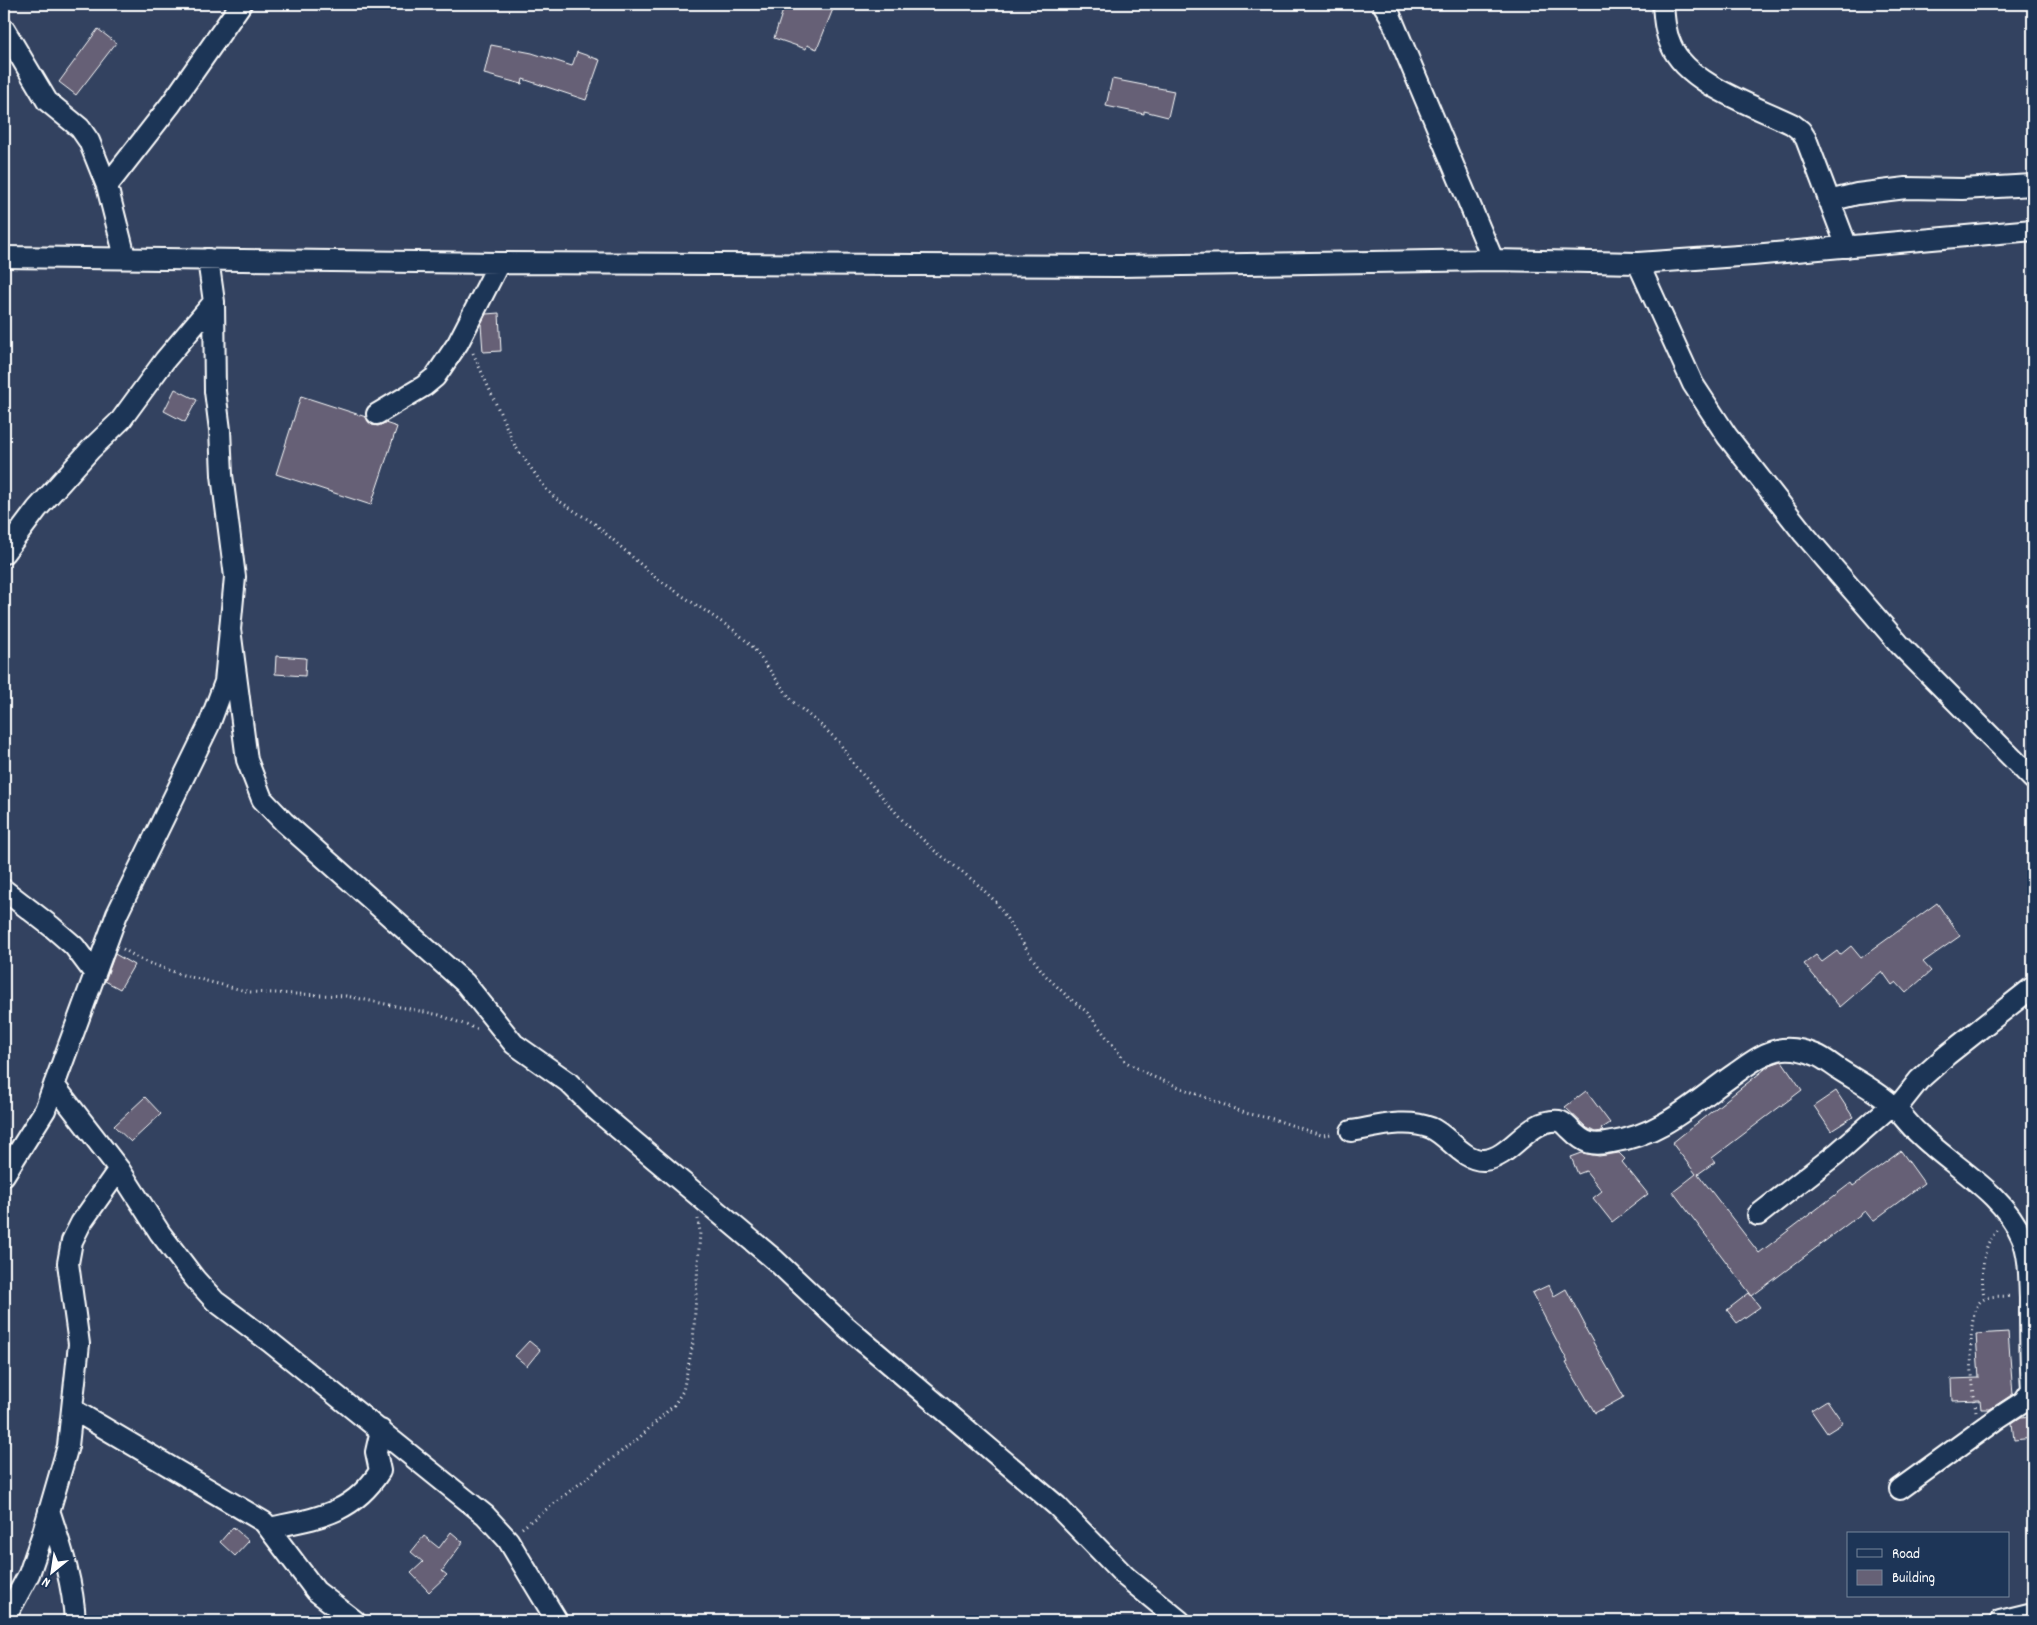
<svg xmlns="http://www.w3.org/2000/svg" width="2037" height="1625" font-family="Dekko,sans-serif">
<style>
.building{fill:#666176;stroke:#fff}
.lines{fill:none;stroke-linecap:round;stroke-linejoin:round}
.minor-casing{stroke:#fff;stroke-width:24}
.path{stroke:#fff;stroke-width:3;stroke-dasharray:1 4;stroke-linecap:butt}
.minor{stroke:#1d3557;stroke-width:20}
</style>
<rect width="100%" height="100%" fill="#334260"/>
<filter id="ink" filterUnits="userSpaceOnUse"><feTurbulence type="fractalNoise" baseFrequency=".02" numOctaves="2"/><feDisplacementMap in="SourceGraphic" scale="10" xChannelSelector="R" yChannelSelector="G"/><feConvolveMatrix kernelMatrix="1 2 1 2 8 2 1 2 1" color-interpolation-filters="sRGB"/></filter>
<g filter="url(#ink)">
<path class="building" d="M785,4H835L817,49L807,45L806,49L774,38Z
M98,29L116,43L76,95L59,82Z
M491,45L532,53L572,66L577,52L600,60L586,100L523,79L522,84L484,74Z
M1112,79L1174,91L1168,117L1144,111V114L1106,106Z
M499,313L501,351L483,352L481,324L486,314Z
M175,389L197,400L185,422L164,411Z
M301,396L366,417L372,425L378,426L385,423L397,427L371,505L276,474Z
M276,656L306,658L305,676L275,674Z
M1937,903L1960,936L1923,962L1931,971L1906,993L1896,982L1892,985L1882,971L1840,1007L1804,964L1816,955L1822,962L1837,951L1840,955L1851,946L1861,958Z
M115,954L134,965L120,989L105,981Z
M1782,1061L1802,1090L1712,1158L1715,1162L1698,1174L1759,1253L1851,1183L1853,1186L1901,1151L1924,1183L1873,1221L1865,1211L1752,1296L1673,1192L1696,1174L1672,1143L1770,1065Z
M1586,1091L1610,1123L1601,1129L1603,1131L1595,1132L1587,1128L1565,1107Z
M1836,1091L1853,1117L1831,1131L1814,1106Z
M145,1097L161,1114L131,1142L114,1126Z
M1582,1153L1599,1156L1619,1153L1625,1159L1622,1162L1648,1194L1612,1222L1593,1198L1602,1191L1586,1171L1578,1174L1571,1157Z
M1549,1285L1554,1296L1566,1289L1586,1327L1585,1328L1624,1397L1595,1413L1566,1363L1568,1362L1532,1293Z
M1749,1293L1760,1307L1737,1323L1727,1310Z
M2008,1332L2013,1394L1990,1409H1981L1980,1400L1952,1401L1951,1379L1979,1378L1976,1334Z
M529,1341L540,1350L527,1366L515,1356Z
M1827,1400L1843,1423L1827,1433L1811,1410Z
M2033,1416V1438L2014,1440L2012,1423L2021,1417Z
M233,1527L249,1541L235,1556L220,1542Z
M451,1532L463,1542L442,1571L447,1575L429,1592L411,1573L423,1562L411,1552L424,1536L439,1548Z"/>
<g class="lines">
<defs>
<path id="minor" d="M1383,4L1390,15L1493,260
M1663,4C1664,18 1665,32 1671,45C1687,84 1755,106 1792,124L1801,131L1806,139L1847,247
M4,29L47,101L80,128L89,141L107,186L125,257
M107,186L171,104L241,4
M1829,201L1857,194L1906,188L1962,189L2033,185
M4,257L499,263L1120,266L1493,260L1638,263L1753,255L2033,230
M1638,263L1693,384L1727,436L1804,534L1900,645L2033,779
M377,414L424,386L435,377L458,343L499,263
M4,553L37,509L90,450L121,420L165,360L214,302
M230,629L247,760L262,799L284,822L465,983L514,1044L568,1082L594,1108L775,1260L845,1326L1057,1506L1126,1577L1180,1621
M4,890L52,927L74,946L95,974
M54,1085L119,1169L160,1233L195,1279L215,1301L270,1342L485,1515L508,1540L557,1621
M1896,1109L1919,1080L1947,1055L2033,987
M1351,1131C1377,1127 1405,1118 1431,1128C1449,1136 1463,1161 1484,1160C1512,1158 1528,1118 1559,1121C1564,1122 1566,1125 1570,1129C1585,1144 1592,1146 1612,1142C1664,1134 1695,1101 1736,1073C1750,1063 1766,1051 1783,1049C1793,1048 1806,1051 1816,1055C1824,1058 1832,1065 1840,1070C1857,1081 1877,1091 1892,1105C1901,1113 1908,1124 1918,1133C1952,1167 2002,1191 2022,1237C2030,1256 2029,1278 2030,1298C2030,1329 2030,1359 2032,1389L2024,1401L1998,1418L1900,1489
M4,1175L45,1110L117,914L209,725L225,682L235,577L222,475L220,430L215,391L214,302L208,259
M1758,1215L1836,1154L1892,1105
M72,1409L264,1522L316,1591L355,1621
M49,1510C61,1547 73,1582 75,1621
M269,1528C316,1518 352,1515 380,1471L376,1452L381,1430
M4,1620L29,1574L42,1536L68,1446L79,1344L68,1263L72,1241L81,1223L119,1169
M2000,1621L2033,1613"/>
</defs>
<use href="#minor" class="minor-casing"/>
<path class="path" d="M473,353L515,446L546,489L556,499L595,524L656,578L735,631L752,646L793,702L823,727L839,742L855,766L905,823L935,851L974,881L996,902L1033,959L1046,976L1068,997L1087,1012L1126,1062L1151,1076L1245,1113L1273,1119L1321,1135L1333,1134
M123,949L143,961L183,975L250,992L346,996L439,1015L477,1029
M1984,1298C1981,1274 1981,1250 1997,1230
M1976,1411C1973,1390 1963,1308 1984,1299C1991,1295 2003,1297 2011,1296
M522,1528L639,1438L674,1405L683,1391L693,1343L700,1232L698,1219"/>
<use href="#minor" class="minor"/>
</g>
</g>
<rect width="2037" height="1625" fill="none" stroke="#1d3557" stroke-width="20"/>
<rect x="10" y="10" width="2017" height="1605" fill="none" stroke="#fff" stroke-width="2" filter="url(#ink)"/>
<rect x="1847" y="1532" width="162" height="65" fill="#1d3557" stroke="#77869a"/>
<rect x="1857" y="1549" width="25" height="8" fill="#1d3557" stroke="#77869a"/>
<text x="1892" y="1558" font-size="15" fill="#ffffff">Road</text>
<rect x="1857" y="1570" width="25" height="15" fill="#666176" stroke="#77869a"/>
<text x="1892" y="1582" font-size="15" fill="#ffffff">Building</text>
<g transform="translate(52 1572) rotate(210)" stroke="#1d3557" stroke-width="4" paint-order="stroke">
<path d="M0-4L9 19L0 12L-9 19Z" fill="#ffffff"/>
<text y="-8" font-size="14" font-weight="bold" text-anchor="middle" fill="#ffffff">N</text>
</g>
</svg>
